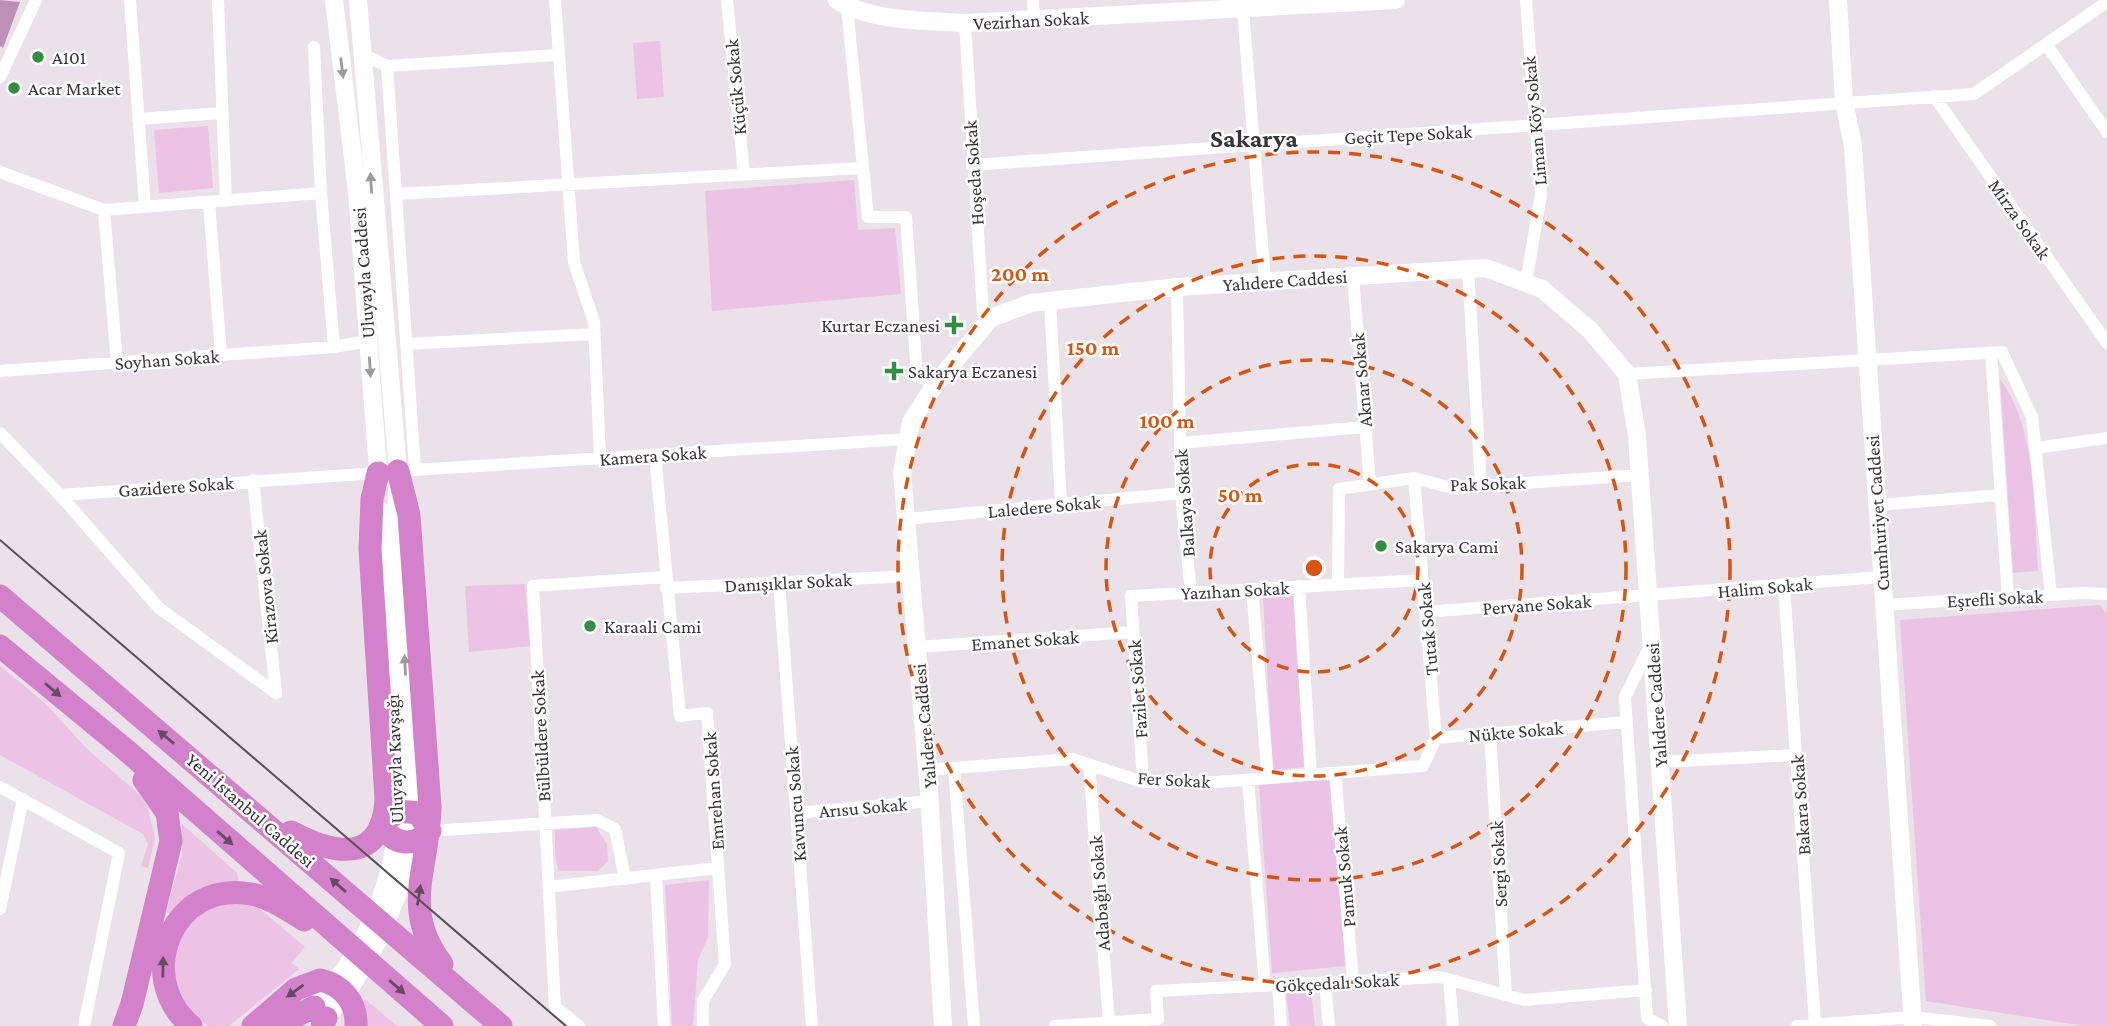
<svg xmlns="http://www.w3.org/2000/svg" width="2107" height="1026" font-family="'Crimson Pro',serif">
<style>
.green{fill:#ecc2e5}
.forest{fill:#bd91b7}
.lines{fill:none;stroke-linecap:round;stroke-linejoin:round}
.street{stroke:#fff;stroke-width:12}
.secondary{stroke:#fff;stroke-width:18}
.highway{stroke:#d381ca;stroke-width:23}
.tram{stroke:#575256;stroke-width:2}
.oneway{fill:#9c9a9b}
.oneway2{fill:#664b63}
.ring{fill:none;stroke:#d65510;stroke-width:3.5;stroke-dasharray:12 9}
.poi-dot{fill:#328f42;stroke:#fff;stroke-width:2.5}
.labels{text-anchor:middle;stroke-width:5;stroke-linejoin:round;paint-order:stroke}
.street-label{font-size:19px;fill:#383437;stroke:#fff}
.poi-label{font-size:19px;fill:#383437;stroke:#fff;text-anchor:start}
.district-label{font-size:26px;font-weight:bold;fill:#383437;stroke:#fff}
.centre{fill:#d65510;stroke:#fff;stroke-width:3.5}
.ring-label{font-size:21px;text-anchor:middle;font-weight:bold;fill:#d65510;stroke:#fff;stroke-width:5;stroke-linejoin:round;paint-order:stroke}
</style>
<rect width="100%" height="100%" fill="#eae1e9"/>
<path class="green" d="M660,41L664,97L637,99L633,43Z
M208,126L213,188L159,193L154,130Z
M854,180L858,230L895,228L901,294L712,311L705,191Z
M2000,379C2038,431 2033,509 2038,571L2013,573Z
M525,584L530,646L469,652L465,586Z
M1293,596L1304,767L1273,770L1263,598Z
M2100,605L2107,614V1026H2084L1926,1001L1900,620Z
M0,666L45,703L87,749L139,794L147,806L155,838L148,868L141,866L148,844L143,834L0,755Z
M1330,779L1346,966L1272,973L1259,785Z
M182,824L237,873L239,883C211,883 189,891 171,914L166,912L182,854Z
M596,827L607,844L608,861L598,871H559L555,857V830Z
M709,880L708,937L698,960L693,1026H672L665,885Z
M225,903H253L305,947L292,963L299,969L229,1026H209L196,1018L172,983L175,943L200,912Z
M1311,990L1315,1026H1290L1286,993Z
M365,999L397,1026H364L362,1003Z"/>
<path class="forest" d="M0,0L20,2L3,48L0,46Z"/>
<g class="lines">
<path class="street" d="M130,0L145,207
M218,0L226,201
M555,0L574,262L594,322L600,458
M727,0L744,174
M1033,0L1034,20
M1526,0L1541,194L1526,283
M847,7L868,217H906L917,376L936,383
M1243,10L1265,282
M965,23L983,313L991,318
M2046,44L2107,132
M314,47L321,193L334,347L368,341
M362,54L387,66L559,55
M387,66L415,469
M0,77L36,0
M1934,96L2107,343
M138,119L222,113
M972,165L1974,94L2107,2
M0,172L104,210L321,193
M396,194L863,168
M209,202L221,355
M104,210L117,363
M1468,269L1481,486
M1353,276L1370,484
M1177,287L1181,493L1191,593
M1050,301L1061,504
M406,344L594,334
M1991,353L2008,597
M0,371L334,347
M1627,374L2002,352L2032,417L2051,595
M0,433L60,495L378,473
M1180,443L1365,427
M2036,448L2107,438
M655,455L680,716L707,713L725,964L703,1001V1026
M398,471L908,439
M1414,478L1436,738
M253,480L276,693
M60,495L159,608L276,693
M1877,505L2001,495
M906,519L1181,493
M779,582L812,1026
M1338,584L1339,489L1414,478L1452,488L1640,475
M1784,585L1815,1024
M1299,586L1311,775
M666,588L911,576
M1252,589L1268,778
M1883,605L2081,593L2107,594
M1425,612L1882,577
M1650,646L1625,697L1647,1018L1662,1026
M917,647L1133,632
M1490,733L1506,995
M1660,762L1796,755
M1089,764L1109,1022
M954,768L974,1026
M927,770L1072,759L1143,782H1217L1423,766L1436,738L1627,722
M1335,773L1353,981
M1248,780L1265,986
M1143,782L1131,596L1423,580
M0,787L119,853L84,1026
M796,813L930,801
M430,831L597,820L615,829L625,879
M656,877L664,1026
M548,887L718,868
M0,909L23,799
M1449,980L1453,1026
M1325,983L1329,1026
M1278,985L1281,1026
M579,1026L555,1007L533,586L665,577
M1055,1026L1158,1019L1156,991L1440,977L1524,1000L1646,990
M1797,1026L1913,1017L1990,1026"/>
<path class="secondary" d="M334,0L357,192L379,483
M837,0C868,21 928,21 965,23L1396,0
M1838,0L1844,102L1853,146L1913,1026
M381,511L397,791
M307,1014C357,966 389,898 397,829
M318,1026L348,992L378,941L398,893L410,845L413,803L396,520L398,471L358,0
M943,1026L929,791L902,472L911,422L936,383L991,318L1031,303L1177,287L1486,268L1542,289L1590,330L1627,374L1637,436L1678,1026"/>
<path class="highway" d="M398,471L409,515L430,807C429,869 400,909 442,964
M0,596L501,1026
M0,646L126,750L442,1026
M399,811L418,813L430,831C412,848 393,845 381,824Z
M291,832C334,855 383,865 386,798L370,549L372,499L378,473
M124,1026L132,1004L171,841L167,813L144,780
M191,1026C133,976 173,879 251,894C270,897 288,910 304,920
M253,1026L296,989L320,980C343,985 357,1003 356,1026
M276,1026L314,1007
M322,1026L326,1018"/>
<path class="tram" d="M0,540L566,1026"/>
</g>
<defs><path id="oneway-solid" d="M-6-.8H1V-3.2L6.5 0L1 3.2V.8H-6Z" transform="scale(1.75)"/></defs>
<g class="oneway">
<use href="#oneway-solid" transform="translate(342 68) rotate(83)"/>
<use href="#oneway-solid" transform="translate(371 183) rotate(-94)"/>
<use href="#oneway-solid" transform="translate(370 367) rotate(86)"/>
<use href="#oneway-solid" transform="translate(405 665) rotate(-93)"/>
</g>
<g class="oneway2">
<use href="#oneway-solid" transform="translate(53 690) rotate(40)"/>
<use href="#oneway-solid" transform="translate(166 737) rotate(-140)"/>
<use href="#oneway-solid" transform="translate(225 838) rotate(41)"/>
<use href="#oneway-solid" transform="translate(338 885) rotate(-139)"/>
<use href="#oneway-solid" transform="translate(419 895) rotate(-81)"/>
<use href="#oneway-solid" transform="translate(163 967) rotate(-89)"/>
<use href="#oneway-solid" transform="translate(397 987) rotate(41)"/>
<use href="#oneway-solid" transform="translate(295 991) rotate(144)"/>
</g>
<g class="ring">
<circle cx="1314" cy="568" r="104"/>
<circle cx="1314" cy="568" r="208"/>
<circle cx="1314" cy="568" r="312"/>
<circle cx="1314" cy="568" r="416"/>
</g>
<g class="poi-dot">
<circle cx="38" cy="57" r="7"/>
<circle cx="14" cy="88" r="7"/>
<path d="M950.5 314.5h7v7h7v7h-7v7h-7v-7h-7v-7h7z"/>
<path d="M890.5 360.5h7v7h7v7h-7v7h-7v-7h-7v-7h7z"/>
<circle cx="1381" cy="546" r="7"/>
<circle cx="590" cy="626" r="7"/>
</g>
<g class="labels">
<g class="street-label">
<text transform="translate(1031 20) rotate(-3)" y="7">Vezirhan Sokak</text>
<text transform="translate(735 87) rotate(-95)" y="7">Küçük Sokak</text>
<text transform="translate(1534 121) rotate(-95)" y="7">Liman Köy Sokak</text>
<text transform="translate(1408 134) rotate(-3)" y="7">Geçit Tepe Sokak</text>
<text transform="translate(973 173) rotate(-94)" y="7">Hoşeda Sokak</text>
<text transform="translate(2020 219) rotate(55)" y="7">Mirza Sokak</text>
<text transform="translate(363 273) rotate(-94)" y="7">Uluyayla Caddesi</text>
<text transform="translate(1285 280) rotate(-4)" y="7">Yalıdere Caddesi</text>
<text transform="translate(167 359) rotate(-4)" y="7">Soyhan Sokak</text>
<text transform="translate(1361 380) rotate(-95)" y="7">Aknar Sokak</text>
<text transform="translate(653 455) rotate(-4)" y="7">Kamera Sokak</text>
<text transform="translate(1488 483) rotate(-2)" y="7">Pak Sokak</text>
<text transform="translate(176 486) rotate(-4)" y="7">Gazidere Sokak</text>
<text transform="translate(1184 503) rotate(-94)" y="7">Balkaya Sokak</text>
<text transform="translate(1044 506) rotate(-5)" y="7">Laledere Sokak</text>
<text transform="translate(1877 513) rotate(-94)" y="7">Cumhuriyet Caddesi</text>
<text transform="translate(788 582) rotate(-3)" y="7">Danışıklar Sokak</text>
<text transform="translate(265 587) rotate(-96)" y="7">Kirazova Sokak</text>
<text transform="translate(1765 587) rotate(-5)" y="7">Halim Sokak</text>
<text transform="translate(1235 590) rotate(-3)" y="7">Yazıhan Sokak</text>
<text transform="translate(1995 598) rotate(-3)" y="7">Eşrefli Sokak</text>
<text transform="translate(1537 604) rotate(-4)" y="7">Pervane Sokak</text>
<text transform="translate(1427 629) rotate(-95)" y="7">Tutak Sokak</text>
<text transform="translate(1025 640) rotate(-4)" y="7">Emanet Sokak</text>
<text transform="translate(1137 689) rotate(-94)" y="7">Fazilet Sokak</text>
<text transform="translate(1656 705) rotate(-94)" y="7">Yalıdere Caddesi</text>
<text transform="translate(924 726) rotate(-95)" y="7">Yalıdere Caddesi</text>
<text transform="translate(1516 731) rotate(-5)" y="7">Nükte Sokak</text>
<text transform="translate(540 736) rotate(-93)" y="7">Bülbüldere Sokak</text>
<text transform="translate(394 759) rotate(-92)" y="7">Uluyayla Kavşağı</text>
<text transform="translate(1174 779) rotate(3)" y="7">Fer Sokak</text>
<text transform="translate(713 791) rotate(-94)" y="7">Emrehan Sokak</text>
<text transform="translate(795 804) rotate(-94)" y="7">Kavuncu Sokak</text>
<text transform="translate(1800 805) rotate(-94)" y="7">Bakara Sokak</text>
<text transform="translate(863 807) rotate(-5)" y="7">Arısu Sokak</text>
<text transform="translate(251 810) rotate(41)" y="7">Yeni İstanbul Caddesi</text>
<text transform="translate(1498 864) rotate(-93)" y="7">Sergi Sokak</text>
<text transform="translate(1344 877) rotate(-95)" y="7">Pamuk Sokak</text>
<text transform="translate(1099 893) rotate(-94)" y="7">Adabağlı Sokak</text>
<text transform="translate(1337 982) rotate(-3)" y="7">Gökçedalı Sokak</text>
</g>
<g class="poi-label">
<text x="52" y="64">A101</text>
<text x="28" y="95">Acar Market</text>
<text x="940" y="332" text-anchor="end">Kurtar Eczanesi</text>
<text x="908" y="378">Sakarya Eczanesi</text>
<text x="1395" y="553">Sakarya Cami</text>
<text x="604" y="633">Karaali Cami</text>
</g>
<g class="district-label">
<text x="1254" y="147">Sakarya</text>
</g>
</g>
<circle cx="1314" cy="568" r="10" class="centre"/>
<g class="ring-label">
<text x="1020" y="281">200 m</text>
<text x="1093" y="355">150 m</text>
<text x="1167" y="428">100 m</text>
<text x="1240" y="502">50 m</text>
</g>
</svg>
